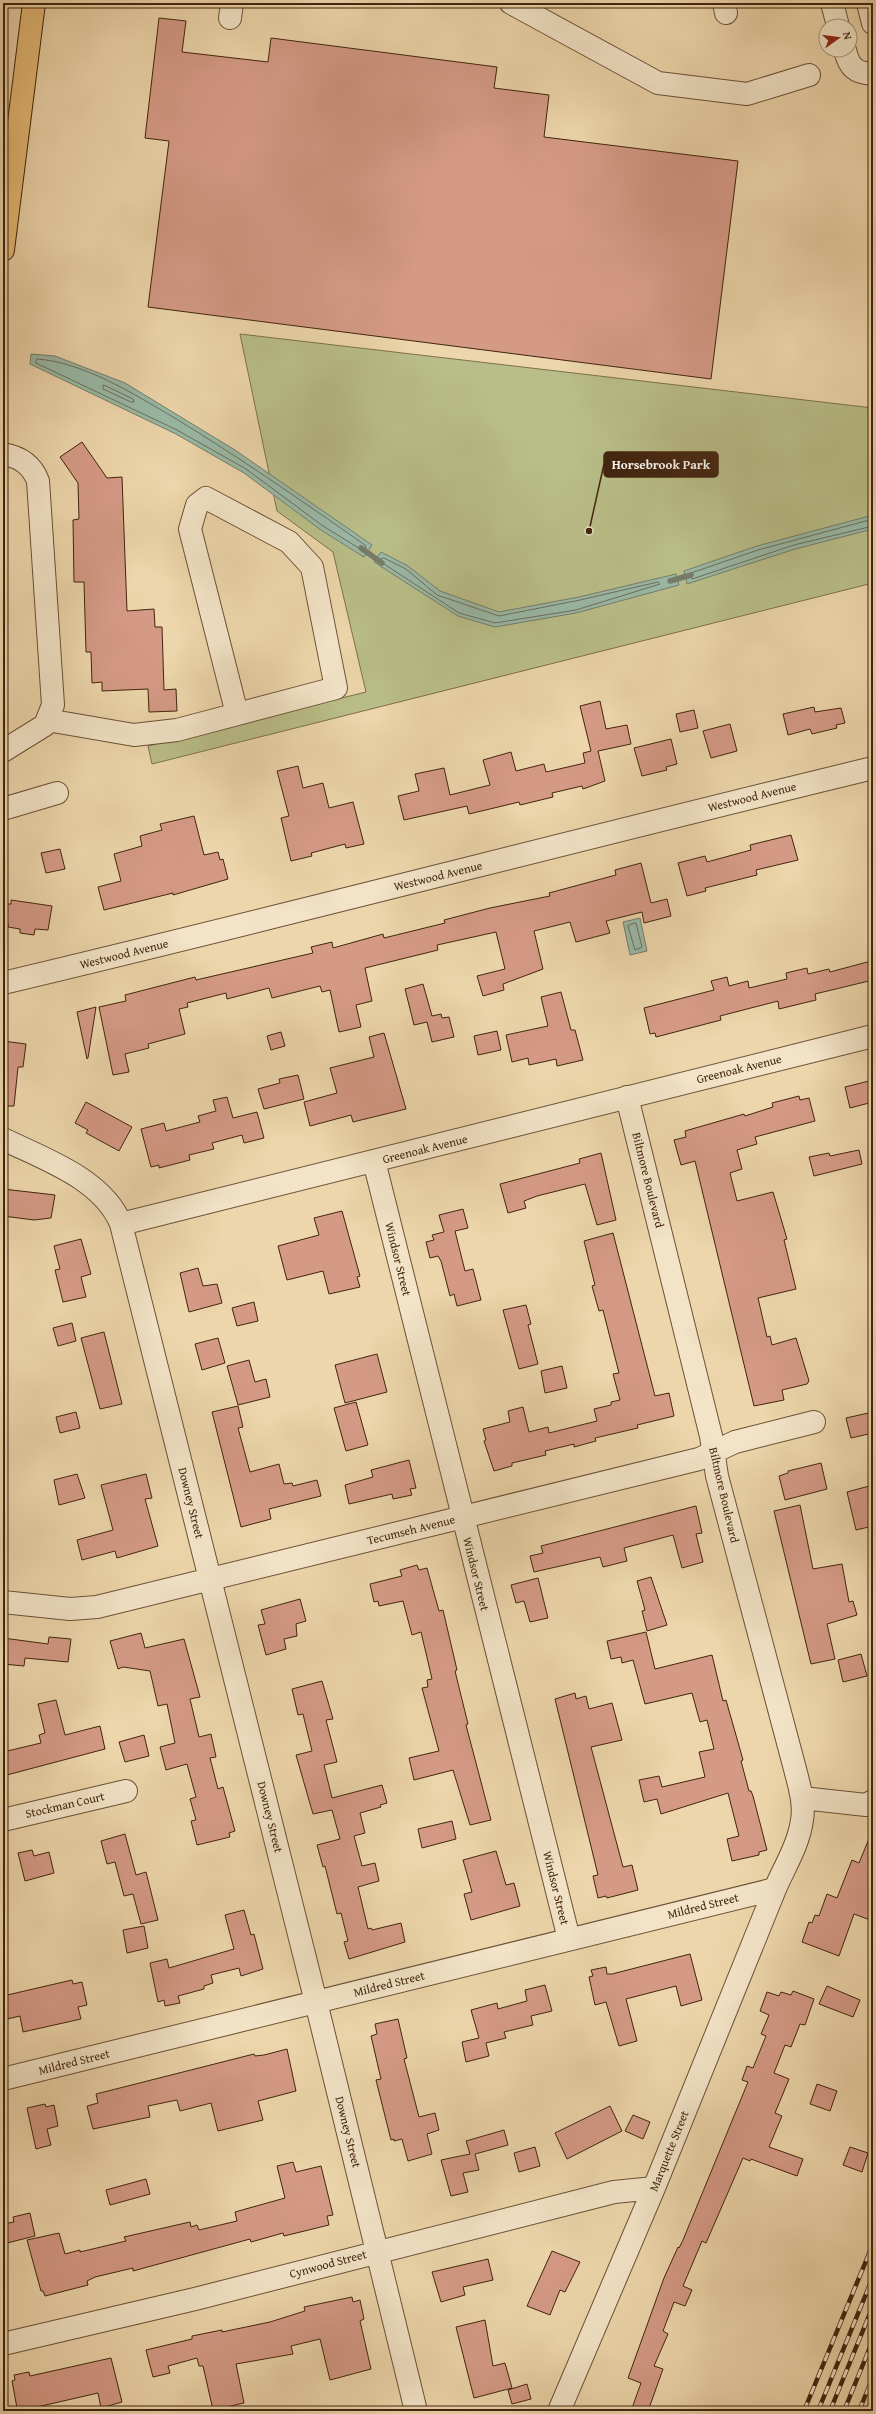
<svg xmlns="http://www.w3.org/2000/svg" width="876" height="2414" font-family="'Gentium Book Plus',serif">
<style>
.green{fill:#b9be88;stroke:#7d714c}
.water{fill:#99b9a7;stroke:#767d6a}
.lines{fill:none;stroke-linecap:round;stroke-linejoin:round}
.shore{stroke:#6d6e5b;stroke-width:1}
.stream{stroke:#767d6a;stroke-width:5.5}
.building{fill:#d59a86;stroke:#41240f}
.minor-casing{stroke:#6c5036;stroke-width:24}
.major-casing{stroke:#41240f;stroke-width:24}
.minor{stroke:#f3e4c8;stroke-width:22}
.major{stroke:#e6bb76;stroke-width:22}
.rail-casing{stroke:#41240f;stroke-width:4.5}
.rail{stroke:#f3e4c8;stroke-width:3;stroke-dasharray:9;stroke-linecap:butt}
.labels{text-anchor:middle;stroke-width:3.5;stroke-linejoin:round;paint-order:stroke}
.street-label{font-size:12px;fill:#41240f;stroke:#f3e4c8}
.leader{fill:none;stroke:#41240f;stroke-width:1.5}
.callout-dot{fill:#41240f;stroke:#f3e4c8;stroke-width:1.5}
.callout{fill:#41240f;stroke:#41240f;stroke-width:1.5}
.callout-label{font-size:13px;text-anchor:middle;font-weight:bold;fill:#fff}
</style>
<rect width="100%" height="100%" fill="#edd6ab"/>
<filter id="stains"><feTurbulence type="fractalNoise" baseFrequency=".005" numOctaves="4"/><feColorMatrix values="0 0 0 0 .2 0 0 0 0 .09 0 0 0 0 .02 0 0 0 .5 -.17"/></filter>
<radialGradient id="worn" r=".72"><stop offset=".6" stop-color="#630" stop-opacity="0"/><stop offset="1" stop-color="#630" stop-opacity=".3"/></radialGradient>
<path class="green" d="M240,334L873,408V583L152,764L148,746L366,692L333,552L277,511Z"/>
<path class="water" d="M31,354L55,356L125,383L235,450L372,545L364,557L321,530L244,473L176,434L30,364Z
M873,515V529L795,549L687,584L684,571L757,546Z
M381,552L408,566L440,591L499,612L579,597L676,574L679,585L576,613L495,627L458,616L374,562Z
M640,918L647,951L630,955L623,922Z"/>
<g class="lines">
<path class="shore" d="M37,359C83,362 134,394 173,417C239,457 302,501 365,545L366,548L362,550L323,526L246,469L177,430L36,363Z
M104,385L133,399L134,402H131L103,389Z
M873,519L758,550L691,573L690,577L692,579L794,545L873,526
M384,558L406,569L437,595L499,616L580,600L658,582L660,584L576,610L495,623L459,613L381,562V559Z
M636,923L642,947L635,950L628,926Z"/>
<path class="stream" d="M361,548L382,563
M670,581L691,575"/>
</g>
<path class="building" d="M159,18L186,21L182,52L268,62L271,38L497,67L494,88L549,95L544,137L738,161L711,379L148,307L169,141L145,138Z
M82,442L107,478L122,477L127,611L154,609L155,627H162L164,690L176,689L177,711L149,712L148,689L102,691V682L92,683L91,652H86L84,582H74L73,520L79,519L78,483L60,457Z
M600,701L606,729L627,725L631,744L598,751L605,781L583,789L582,786L552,793L553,797L520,805L519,802L469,814L467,806L404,820L398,796L419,791L415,774L444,768L450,795L490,785L483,760L511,752L516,771L544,764L546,772L585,763L583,753L591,751L580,706Z
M814,707L815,712L841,708L845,723L836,725L837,728L812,734L810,729L788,735L783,714Z
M694,710L698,728L680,732L676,714Z
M730,724L737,751L711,758L703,731Z
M671,739L677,764L666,767L667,770L642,776L634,748Z
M298,766L303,788L323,783L329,808L353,802L364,844L346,848L345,844L311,853L312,856L291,861L281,818L289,816L277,771Z
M194,816L204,855L218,852L220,860L223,859L228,879L173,895V893L104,910L98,887L121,881L114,854L142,846L140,836L162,830L160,824Z
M791,835L798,860L756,870L757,875L705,888L706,891L687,896L678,863L705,856L707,862L751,850L750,845Z
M60,849L65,869L46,873L41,853Z
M641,863L651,903L667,899L671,916L644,923L642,912L606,921L610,933L576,942L570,922L534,931L543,969L503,984L504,990L483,996L477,976L505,969L496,932L437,945L438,950L365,968L372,1001L356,1005L361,1027L339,1032L330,990L322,992L320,986L272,998L269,988L227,999L226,993L187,1003L188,1007L179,1009L185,1034L148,1044L149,1048L125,1054L129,1072L113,1075L99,1007L126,1001L125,995L195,977L196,980L313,953L311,947L332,942L333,948L383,934L384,938L445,923L444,920L490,908L550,896L549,893L616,875L615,870Z
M11,900L52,906L48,930L35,929L34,935L20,933V929L8,927V923L3,922L6,904H11Z
M871,961L873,980L815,994L816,1000L779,1009L778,1001L720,1016L721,1020L656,1037L655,1033L650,1034L644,1008L714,990L711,981L727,977L729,986L748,981L749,988L787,979L786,973L807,968L808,974L829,969L830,972Z
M423,984L432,1016L441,1014L442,1018L449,1017L454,1037L432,1042L427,1022L414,1025L405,989Z
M561,992L571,1030H575L583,1060L557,1066L556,1059L529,1065L528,1058L512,1062L506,1035L548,1026L541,997Z
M96,1007L88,1058L87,1059L77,1012Z
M497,1031L501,1050L478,1055L474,1036Z
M281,1032L285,1046L271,1050L267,1036Z
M384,1033L406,1109L353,1122L351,1115L310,1126L304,1102L337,1093L330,1068L374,1057L369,1037Z
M3,1041L26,1044L23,1067H18L14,1106H3Z
M298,1075L304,1099L264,1109L258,1089L280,1083L279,1079Z
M873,1080V1102L850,1108L845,1087Z
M799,1096L800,1100L809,1098L815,1121L755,1137L757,1144L737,1150L742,1169L730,1173L737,1201L773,1192L787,1239L784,1240L796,1289L758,1298L767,1337L770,1336L772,1345L796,1338L809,1381L807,1384L782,1390L784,1400L754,1406L695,1161L681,1165L674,1140L686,1137L685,1131L744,1114L745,1116L773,1107L772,1103Z
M227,1097L233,1118L257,1112L264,1138L244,1143L242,1135L212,1143L214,1149L189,1155L190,1160L159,1168V1165L151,1167L141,1129L164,1123L166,1131L200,1122L198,1116L216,1111L213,1100Z
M86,1102L132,1127L119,1151L86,1133L88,1130L75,1123Z
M859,1150L862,1164L814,1176L809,1157L829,1153L830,1156Z
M601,1153L616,1220L597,1225L585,1184L537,1196L524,1201L526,1208L508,1213L500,1184L580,1163L579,1159Z
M3,1189L55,1195L51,1218L34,1220L3,1216Z
M463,1209L468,1228L455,1231L465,1271L473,1269L481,1300L457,1306L454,1294L450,1296L441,1261L438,1256L430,1258L426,1242L434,1240L432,1235L444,1232L439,1215Z
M342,1211L360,1276L357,1277L360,1287L329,1294L323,1271L287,1280L278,1246L319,1235L314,1218Z
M613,1233L655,1396L669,1393L674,1416L637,1425L638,1428L595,1438L596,1441L574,1447V1444L545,1451L546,1455L512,1463V1466L494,1471L484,1441L486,1440L483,1429L510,1422L508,1411L523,1407L529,1432L548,1427L549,1433L597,1421L594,1409L611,1405V1402L620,1400L613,1374L619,1373L603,1310L599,1311L592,1286L595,1285L584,1241Z
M81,1239L91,1274L81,1277L86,1297L63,1302L55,1270L60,1269L54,1246Z
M198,1268L203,1286L217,1284L222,1303L189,1312L180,1273Z
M254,1302L258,1321L237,1326L232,1308Z
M526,1305L531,1324L528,1325L538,1364L519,1369L503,1310Z
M72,1323L76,1341L58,1346L53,1328Z
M104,1332L122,1404L100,1409L81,1338Z
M218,1338L225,1363L202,1370L195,1344Z
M377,1354L387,1392L345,1403L335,1365Z
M249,1360L255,1382L266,1379L270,1397L238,1405L227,1366Z
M562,1366L567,1388L545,1393L541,1371Z
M356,1402L368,1445L346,1451L334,1408Z
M238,1406L243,1427L238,1428L250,1472L279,1464L284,1484L292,1483L293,1486L317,1480L321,1496L269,1509L271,1519L241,1527L212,1412Z
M76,1412L80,1428L60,1433L56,1417Z
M873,1412V1433L851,1438L846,1418Z
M409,1460L416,1488L410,1489L412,1495L393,1499L392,1494L349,1504L345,1485L373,1477L371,1470Z
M821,1463L827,1489L785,1500L779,1476L788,1473V1471Z
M77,1474L85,1498L59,1505L54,1480Z
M146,1474L152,1498L145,1499L158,1546L117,1558L115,1551L82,1560L77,1540L113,1530L101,1485Z
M873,1485V1526L856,1530L847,1492Z
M800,1505L813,1569L842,1564L849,1602L853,1601L857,1615L827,1624L835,1659L811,1664L774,1511Z
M696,1506L702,1533L696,1534L703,1562L682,1568L673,1535L624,1548L627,1561L603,1567L600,1557L534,1572L530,1556L543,1553L541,1546Z
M417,1565L419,1570L427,1568L439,1611L443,1610L457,1670L455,1671L468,1724L466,1725L491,1820L470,1825L453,1770L414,1780L409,1758L439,1751L422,1688L428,1687L427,1680L432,1679L429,1666L421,1632L412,1635L403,1601L379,1606L378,1601L374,1602L370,1584L402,1576L400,1570Z
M651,1577L667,1625L647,1631L642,1611L645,1610L637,1581Z
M538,1578L548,1618L530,1622L524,1601L516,1603L511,1585Z
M300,1599L306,1621L296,1624L297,1636L284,1639L286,1649L266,1655L258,1625L265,1624L261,1610Z
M646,1632L655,1669L712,1655L723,1701L726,1700L743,1760L741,1761L749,1791H751L753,1796L767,1850L759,1852V1855L732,1861L727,1839L739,1836L728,1793L661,1814L657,1799L644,1802L639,1780L659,1776L662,1787L705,1777L699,1752L714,1749L707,1720L700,1722L692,1693L645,1704L633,1660L622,1663L621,1657L611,1659L607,1641Z
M141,1633L145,1648L184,1639L200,1697L190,1699L199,1737L211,1734L216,1757L210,1758L218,1789L223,1787L235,1831L229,1833L230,1837L197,1845L191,1821L196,1820L190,1799L196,1797L187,1764L166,1770L160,1747L175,1743L167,1704L158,1706L150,1671L123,1667L118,1669L110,1641Z
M49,1637L71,1639L68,1662L25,1658L24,1666L3,1664V1638L48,1644Z
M861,1654L867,1676L843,1682L838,1660Z
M322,1681L333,1719L326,1720L337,1762L324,1765L332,1798L382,1785L387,1803L380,1805L381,1807L360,1813L365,1833L354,1836L362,1866L375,1863L379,1881L358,1887L368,1929L371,1928L372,1930L401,1923L405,1942L349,1959L344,1942L348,1941L341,1913L337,1914L325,1866L323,1867L317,1845L340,1839L332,1810L313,1814L296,1755L312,1751L303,1714L298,1715L292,1689Z
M575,1693L576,1699L586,1696L589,1709L612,1703L622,1740L591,1747L623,1867L632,1865L638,1890L607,1898L606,1896L598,1898L593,1876L598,1875L555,1699Z
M56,1700L65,1735L100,1726L105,1749L3,1776V1752L41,1743L39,1735L45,1733L38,1704Z
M144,1735L149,1756L125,1762L119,1742Z
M452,1821L456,1839L422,1848L418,1829Z
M873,1829V1921L854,1914L839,1956L802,1942L809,1922L812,1923L815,1915L819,1916L827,1894L837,1898L852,1860L859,1863Z
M125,1834L136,1875L146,1872L158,1920L141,1924L133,1894L124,1896L115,1862L107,1864L101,1841Z
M32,1850L34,1856L49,1852L54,1873L25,1881L18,1853Z
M496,1851L506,1885L514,1883L520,1906L471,1920L464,1894L472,1892L463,1860Z
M244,1910L251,1935L254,1934L263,1969L241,1976L239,1968L211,1975L213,1983L204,1986V1989L178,1996L180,2003L165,2006L164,2000L158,2002L150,1963L167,1959L169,1968L234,1949L225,1915Z
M144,1926L148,1948L127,1953L123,1930Z
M690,1954L702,2000L681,2006L676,1986L626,1999L637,2041L619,2046L606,2002L595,2005L589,1977L593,1976L591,1970L606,1967L607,1974H612Z
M72,1980L73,1984L82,1982L87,2005L78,2007L81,2019L23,2032L20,2016L3,2020V1996Z
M545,1985L552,2011L531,2016L533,2025L504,2032L506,2038L486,2043L489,2056L466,2062L462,2042L479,2038L471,2010L497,2003L498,2009L527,2001L525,1990Z
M827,1986L860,2000L853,2017L819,2004Z
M793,1991L814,1999L805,2025L800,2024L791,2047L785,2045L774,2073L789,2079L775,2113L782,2116L769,2147L803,2159L797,2176L751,2159L750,2161L743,2158L706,2243L702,2241L683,2286L692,2290L685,2306L674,2302L663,2331L668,2334L654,2366L663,2369L648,2411H631L641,2383L628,2378L664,2278L678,2247L679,2248L683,2240L748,2082L742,2080L747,2066L753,2068L766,2036L761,2034L769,2015L760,2011L767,1992L779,1996L781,1992L791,1995Z
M398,2019L407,2058L404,2059L419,2117L435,2113L439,2130L427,2134L432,2154L408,2161L402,2139L394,2141V2139L391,2140L376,2080L381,2079L371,2036L377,2034L375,2024Z
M287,2049L296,2091L258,2101L263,2120L218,2131L211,2103L180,2111L177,2100L148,2106L150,2117L93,2129L87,2106L98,2103L96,2094L254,2054L255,2056L264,2055Z
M817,2084L837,2091L830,2111L810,2104Z
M45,2104L46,2107L54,2105L58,2126L47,2129L51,2145L36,2149L27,2108Z
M610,2106L622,2131L567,2159L555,2133Z
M633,2115L650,2122L643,2139L625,2131Z
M504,2130L508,2145L475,2154L479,2170L463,2173L468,2192L451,2196L441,2160L470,2154L466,2141Z
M535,2147L540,2166L519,2172L514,2153Z
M850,2147L868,2153L862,2172L843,2165Z
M293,2162L296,2172L321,2166L333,2215L327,2216L329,2225L284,2236L283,2233L251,2242L250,2239L133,2271V2268L95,2277L87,2281L88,2285L45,2296L43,2291H41L27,2240L59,2233L65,2254L80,2250V2252L126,2241L124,2237L190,2222L191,2227L197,2225L199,2230L237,2221L235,2212L285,2198L277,2166Z
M146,2179L150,2194L110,2205L106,2190Z
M30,2213L35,2236L3,2244V2224L14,2222L13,2217Z
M552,2251L580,2262L565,2292L560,2290L550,2315L527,2306Z
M488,2259L493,2280L463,2287L465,2295L441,2302L432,2272Z
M352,2297L353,2302L360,2300L364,2319L360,2321L371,2369L330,2380L320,2339L291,2346L293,2354L236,2364L244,2403L213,2410L203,2366H199L197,2358L168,2366L170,2373L153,2377L146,2350L192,2339V2336L222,2330V2332L270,2322L305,2311L304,2307Z
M485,2320L493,2366L505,2363L512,2388L474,2398L456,2327Z
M111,2358L122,2402L101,2408L98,2393L37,2407L38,2411H21L20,2407L17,2408L12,2381L15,2380L14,2375L29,2372L30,2376Z
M527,2384L531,2399L512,2404L508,2390Z"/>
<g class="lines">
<defs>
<path id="minor" d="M511,3L658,83L747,94L809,75
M724,3L726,13
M832,3L838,26
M868,3L873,23
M230,18L232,3
M845,50C849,67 855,73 873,74
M3,454C21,457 32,465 38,481L53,705L45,725L3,751
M47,720L134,735L177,730L336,688L312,567L289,542L206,498L197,505L190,529L237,714
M3,809L57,793
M3,983C294,914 583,838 873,768
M3,1139C44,1159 103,1179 121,1224L873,1036
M374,1161L569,1939
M121,1224L316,2002L416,2411
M3,1602L70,1609L97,1607L699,1459L735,1442L814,1422
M802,1798L866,1805L873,1801
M3,1820L126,1791
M3,2079L775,1889
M3,2344L195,2299L614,2192L654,2188
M559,2411L654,2188L775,1889C784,1868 799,1844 802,1820C805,1804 799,1785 795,1769L717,1476L711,1436L627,1097"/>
<path id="major" d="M3,250L34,3"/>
</defs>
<use href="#minor" class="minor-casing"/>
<use href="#major" class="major-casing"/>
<use href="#minor" class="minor"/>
<use href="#major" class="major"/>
<defs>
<path id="rail" d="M804,2411L873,2244
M818,2411L873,2277
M830,2411L873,2306
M844,2411L873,2340
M859,2411L873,2377"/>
</defs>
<use href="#rail" class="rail-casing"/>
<use href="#rail" class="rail"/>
</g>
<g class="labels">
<g class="street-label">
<text transform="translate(752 797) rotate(-14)" y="4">Westwood Avenue</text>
<text transform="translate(438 876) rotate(-14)" y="4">Westwood Avenue</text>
<text transform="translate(124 954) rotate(-14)" y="4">Westwood Avenue</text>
<text transform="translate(739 1069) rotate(-14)" y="4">Greenoak Avenue</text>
<text transform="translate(425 1149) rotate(-14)" y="4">Greenoak Avenue</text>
<text transform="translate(648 1180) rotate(76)" y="4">Biltmore Boulevard</text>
<text transform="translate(398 1259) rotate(76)" y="4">Windsor Street</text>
<text transform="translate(724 1495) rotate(77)" y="4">Biltmore Boulevard</text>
<text transform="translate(191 1503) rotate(76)" y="4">Downey Street</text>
<text transform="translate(411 1530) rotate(-14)" y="4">Tecumseh Avenue</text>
<text transform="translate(476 1574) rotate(76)" y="4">Windsor Street</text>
<text transform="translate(65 1805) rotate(-13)" y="4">Stockman Court</text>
<text transform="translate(270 1817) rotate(76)" y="4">Downey Street</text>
<text transform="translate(556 1888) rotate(76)" y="4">Windsor Street</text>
<text transform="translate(703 1906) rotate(-14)" y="4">Mildred Street</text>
<text transform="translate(389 1984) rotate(-14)" y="4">Mildred Street</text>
<text transform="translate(74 2062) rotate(-14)" y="4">Mildred Street</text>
<text transform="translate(348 2132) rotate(76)" y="4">Downey Street</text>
<text transform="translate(669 2151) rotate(-68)" y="4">Marquette Street</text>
<text transform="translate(328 2264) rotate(-15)" y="4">Cynwood Street</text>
</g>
</g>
<path class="leader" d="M589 531L604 464"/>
<circle class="callout-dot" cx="589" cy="531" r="4"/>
<rect class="callout" x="604" y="452" width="114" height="25" rx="4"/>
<g class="callout-label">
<text x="661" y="469">Horsebrook Park</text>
</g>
<rect width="876" height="2414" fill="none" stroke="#edd6ab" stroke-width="16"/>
<rect x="4" y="4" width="868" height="2406" fill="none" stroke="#41240f" stroke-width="2"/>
<rect x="8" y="8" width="860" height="2398" fill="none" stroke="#41240f"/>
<g transform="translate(838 38) rotate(76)"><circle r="19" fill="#f3e4c8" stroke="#ac977e"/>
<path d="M0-3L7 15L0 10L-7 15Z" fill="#8f2418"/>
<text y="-6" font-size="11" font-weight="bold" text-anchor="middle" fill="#41240f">N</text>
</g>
<rect width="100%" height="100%" filter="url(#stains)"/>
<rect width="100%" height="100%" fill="url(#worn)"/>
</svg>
